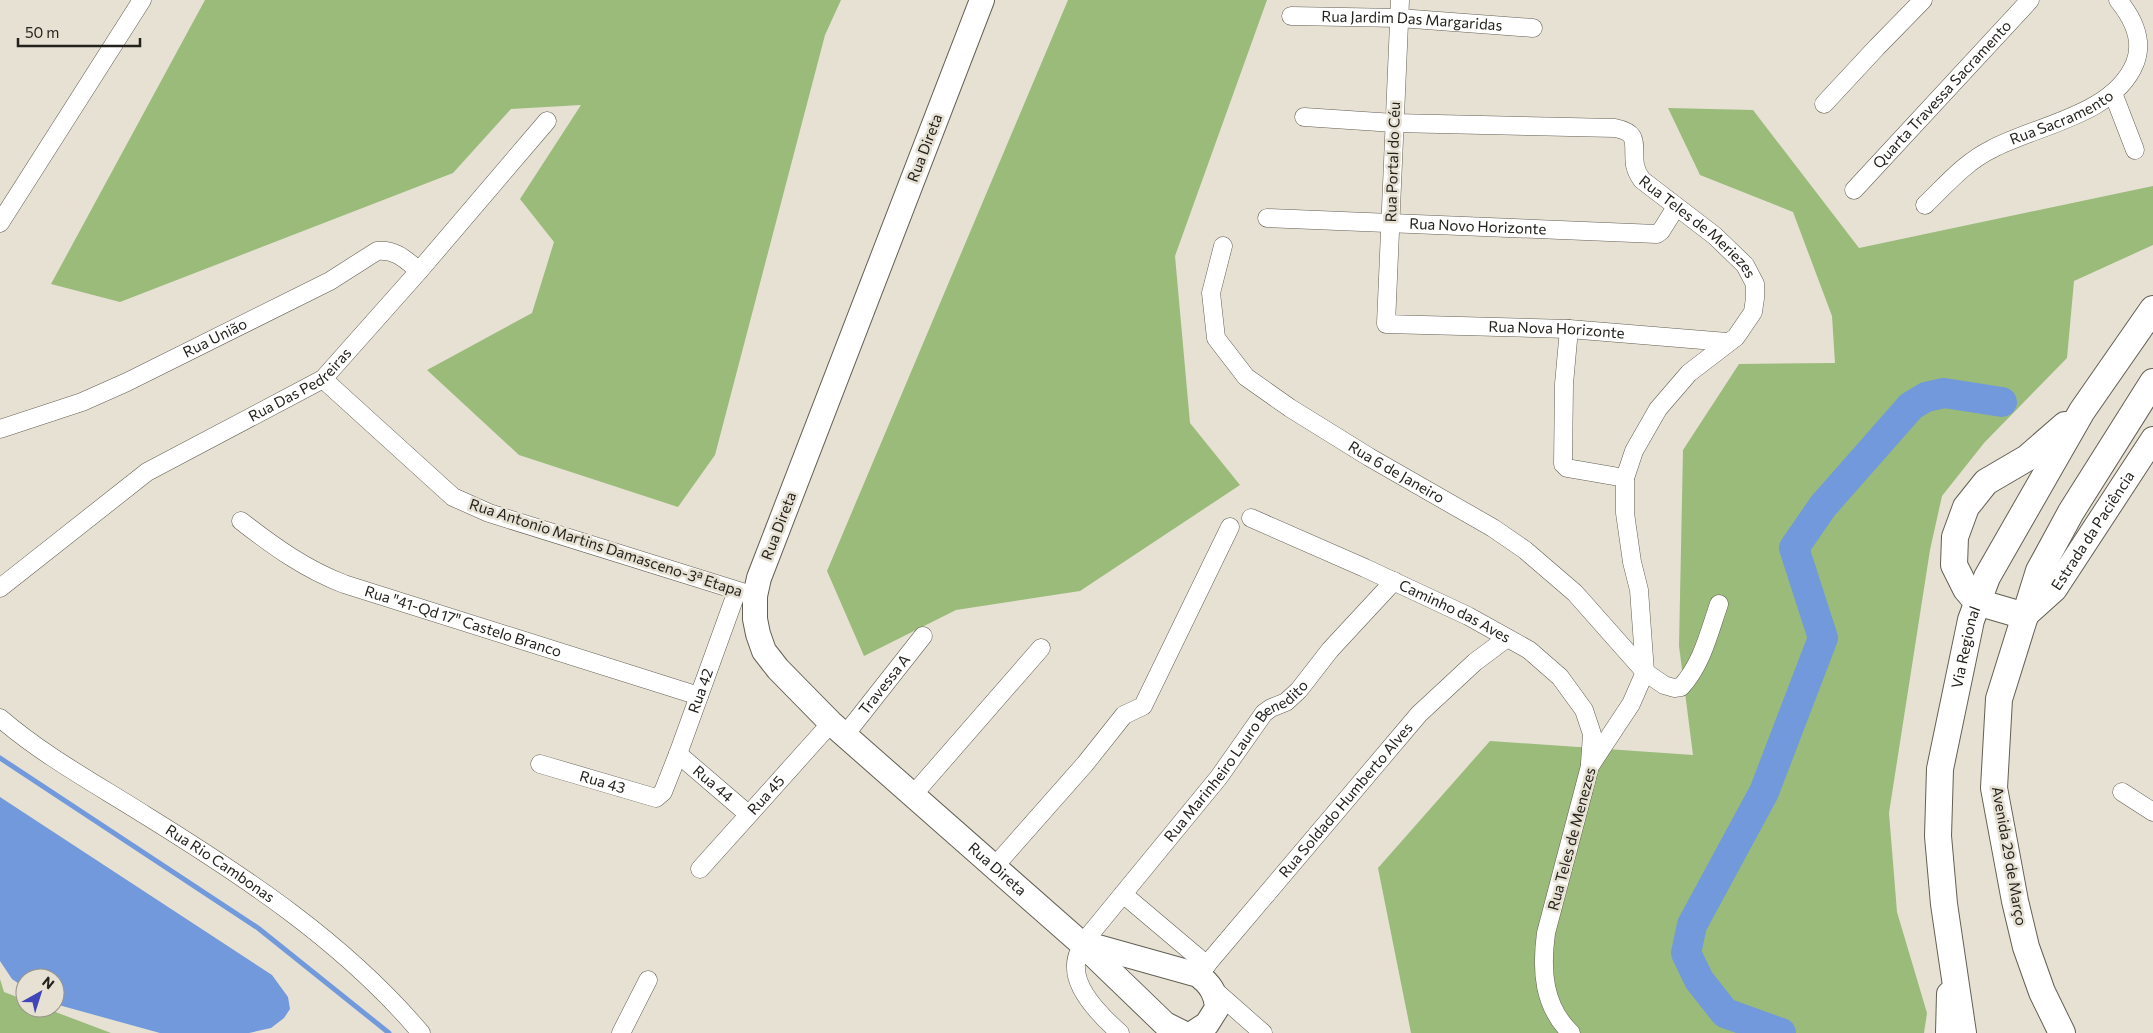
<svg xmlns="http://www.w3.org/2000/svg" width="2153" height="1033" font-family="Commissioner,sans-serif">
<style>
.green{fill:#9bbb7b}
.water{fill:#7199db}
.lines{fill:none;stroke-linecap:round;stroke-linejoin:round}
.stream{stroke:#7199db;stroke-width:5}
.river{stroke:#7199db;stroke-width:30}
.street-casing{stroke:#635f53;stroke-width:19}
.secondary-casing{stroke:#635f53;stroke-width:26}
.primary-casing{stroke:#635f53;stroke-width:28}
.street{stroke:#fff;stroke-width:18}
.secondary{stroke:#fff;stroke-width:24}
.primary{stroke:#fff;stroke-width:26}
.labels{text-anchor:middle;stroke-width:5;stroke-linejoin:round;paint-order:stroke}
.street-label{font-size:15px;fill:#24221d;stroke:#e6e1d3}
</style>
<rect width="100%" height="100%" fill="#e6e1d3"/>
<path class="green" d="M205,0H841L825,35L715,455L678,507L519,455L427,370L532,313L554,242L520,199L581,105L511,109L453,173L120,302L51,284Z
M1068,0H1267L1175,256L1190,423L1240,485L1080,591L956,610L864,656L827,571Z
M1668,108L1753,110L1859,248L2153,186V245L2074,281L2067,358L1984,443L1942,496L1930,550L1889,813L1897,912L1927,1013L1924,1033H1411L1378,868L1490,741L1693,755L1679,646L1683,450L1739,364L1835,363L1832,316L1793,212L1700,175Z
M0,979L4,992L25,1000V1008H45L111,1033H0Z"/>
<path class="water" d="M0,797L272,975L288,997L290,1009L284,1018L271,1028L249,1033H160L55,1004V978H25V988L12,979L0,961Z"/>
<g class="lines">
<path class="stream" d="M0,758L258,928L389,1033"/>
<path class="river" d="M1781,1033L1725,1013L1699,980L1686,953L1692,925L1764,792L1823,638L1794,548L1823,506L1911,406L1926,397L1944,393L2002,402"/>
<defs>
<g id="street">
<path id="s1" d="M1400,0L1386,324L1569,329L1727,342"/>
<path id="s2" d="M1291,16L1399,18L1533,28"/>
<path d="M2113,93L2135,150"/>
<path d="M1824,104L1877,47L1923,0"/>
<path id="s3" d="M1304,117L1394,123L1615,128C1641,133 1632,145 1635,165C1636,170 1639,176 1642,180L1715,236L1745,265L1755,284V298L1753,312L1736,337L1689,373L1658,409L1634,451L1625,478V513L1632,562L1639,590L1645,672L1631,704L1590,766L1546,933C1541,970 1543,1006 1571,1033"/>
<path id="s4" d="M1854,190L2030,0"/>
<path id="s5" d="M1925,205C1946,185 1965,162 1992,149C2037,125 2114,115 2135,63C2144,40 2132,17 2118,0"/>
<path id="s6" d="M1267,218L1657,234L1661,231L1676,207"/>
<path d="M0,223L142,0"/>
<path id="s7" d="M1223,246L1211,293L1216,338L1246,377L1290,408L1369,457L1493,528L1525,550L1575,593L1645,672L1664,685L1674,688L1681,687C1702,664 1709,633 1719,604"/>
<path d="M1569,329L1564,384L1563,464L1567,468L1625,478"/>
<path d="M323,379L453,497L489,513L755,596"/>
<path id="s8" d="M0,429L82,402L127,382L330,281L377,251C396,249 406,260 419,271"/>
<path id="s9" d="M1251,518L1365,568L1468,616L1529,650L1560,677L1584,710L1592,734L1590,763"/>
<path id="s10" d="M241,521C273,546 305,569 344,584L699,696"/>
<path id="s11" d="M0,588L147,472L323,379L419,271L547,121"/>
<path id="s12" d="M0,718C44,756 96,784 145,815C245,877 344,942 421,1033"/>
<path id="s13" d="M845,735L923,636"/>
<path id="s14" d="M678,754L748,814"/>
<path id="s15" d="M540,764L656,798L663,792L678,754L737,591"/>
<path d="M2122,792L2153,812"/>
<path d="M912,796L1041,648"/>
<path d="M994,867L1085,764L1124,715L1143,706L1230,527"/>
<path id="s16" d="M700,869L831,723"/>
<path d="M1123,894L1207,965"/>
<path id="s17" d="M1198,975L1419,714L1475,662L1507,638"/>
<path d="M1213,989L1263,1033"/>
<path d="M621,1033L648,980"/>
<path id="s18" d="M1120,1033C1103,1018 1076,991 1076,968C1075,959 1079,952 1082,944L1219,777L1264,713L1271,708L1286,702L1299,690L1330,650L1394,581"/>
</g>
<g id="secondary">
<path id="s19" d="M982,0L759,578L755,596V619L758,634L764,651L778,669L831,723L1082,944L1165,1024L1183,1033"/>
<path id="s20" d="M2025,616L2055,589L2153,439"/>
<path d="M1082,944L1098,947L1198,975C1210,984 1216,993 1217,1008L1207,1024L1193,1033"/>
<path d="M1948,1033L1949,994"/>
</g>
<g id="primary">
<path d="M2025,616L1977,602L1966,589L1954,565L1955,537L1966,507L1986,482L2027,458L2065,425"/>
<path id="s21" d="M1963,1033L1944,904L1938,836L1940,769L1971,620L1987,577L2082,411L2153,309"/>
<path d="M2062,1033L2042,992L2026,947L2015,901L1994,788L1999,699L2039,571L2071,512L2153,382"/>
</g>
</defs>
<use href="#street" class="street-casing"/>
<use href="#secondary" class="secondary-casing"/>
<use href="#primary" class="primary-casing"/>
<use href="#street" class="street"/>
<use href="#secondary" class="secondary"/>
<use href="#primary" class="primary"/>
</g>
<g class="labels">
<g class="street-label">
<text dy="5" stroke="none"><textPath href="#s2" startOffset="121">Rua Jardim Das Margaridas</textPath></text>
<text dy="5" stroke="none"><textPath href="#s4" startOffset="130">Quarta Travessa Sacramento</textPath></text>
<text dy="5" stroke="none"><textPath href="#s5" startOffset="164">Rua Sacramento</textPath></text>
<text transform="translate(925 148) rotate(-69)" y="5">Rua Direta</text>
<text transform="translate(1393 162) rotate(-88)" y="5">Rua Portal do Céu</text>
<text dy="5" stroke="none"><textPath href="#s6" startOffset="211">Rua Novo Horizonte</textPath></text>
<text dy="5" stroke="none"><textPath href="#s3" startOffset="449">Rua Teles de Meriezes</textPath></text>
<text dy="5" stroke="none"><textPath href="#s1" startOffset="495">Rua Nova Horizonte</textPath></text>
<text dy="5" stroke="none"><textPath href="#s8" startOffset="234">Rua União</textPath></text>
<text dy="5" stroke="none"><textPath href="#s11" startOffset="364">Rua Das Pedreiras</textPath></text>
<text dy="5" stroke="none"><textPath href="#s7" startOffset="321">Rua 6 de Janeiro</textPath></text>
<text transform="translate(779 526) rotate(-69)" y="5">Rua Direta</text>
<text dy="5" stroke="none"><textPath href="#s20" startOffset="110">Estrada da Paciência</textPath></text>
<text transform="translate(606 548) rotate(18)" y="5">Rua Antonio Martins Damasceno-3ª Etapa</text>
<text dy="5" stroke="none"><textPath href="#s9" startOffset="224">Caminho das Aves</textPath></text>
<text dy="5" stroke="none"><textPath href="#s10" startOffset="246">Rua "41-Qd 17" Castelo Branco</textPath></text>
<text dy="5" stroke="none"><textPath href="#s21" startOffset="390">Via Regional</textPath></text>
<text dy="5" stroke="none"><textPath href="#s13" startOffset="64">Travessa A</textPath></text>
<text dy="5" stroke="none"><textPath href="#s15" startOffset="238">Rua 42</textPath></text>
<text dy="5" stroke="none"><textPath href="#s18" startOffset="346">Rua Marinheiro Lauro Benedito</textPath></text>
<text dy="5" stroke="none"><textPath href="#s15" startOffset="65">Rua 43</textPath></text>
<text dy="5" stroke="none"><textPath href="#s14" startOffset="46">Rua 44</textPath></text>
<text dy="5" stroke="none"><textPath href="#s16" startOffset="99">Rua 45</textPath></text>
<text dy="5" stroke="none"><textPath href="#s17" startOffset="229">Rua Soldado Humberto Alves</textPath></text>
<text transform="translate(1572 839) rotate(-75)" y="5">Rua Teles de Menezes</text>
<text transform="translate(2009 856) rotate(80)" y="5">Avenida 29 de Março</text>
<text dy="5" stroke="none"><textPath href="#s12" startOffset="264">Rua Rio Cambonas</textPath></text>
<text dy="5" stroke="none"><textPath href="#s19" startOffset="1014">Rua Direta</textPath></text>
</g>
</g>
<g transform="translate(40 993) rotate(39)"><circle r="24" fill="#e6e1d3" stroke="#98958a"/>
<path d="M0-4L9 19L0 12L-9 19Z" fill="#4245ba"/>
<text y="-8" font-size="14" font-weight="bold" text-anchor="middle" fill="#24221d">N</text>
</g>
<path d="M18 38v8h122v-8" fill="none" stroke="#24221d" stroke-width="2.5"/>
<text x="25" y="38" font-size="15" fill="#24221d" stroke="#e6e1d3" stroke-width="4" paint-order="stroke">50 m</text>
</svg>
